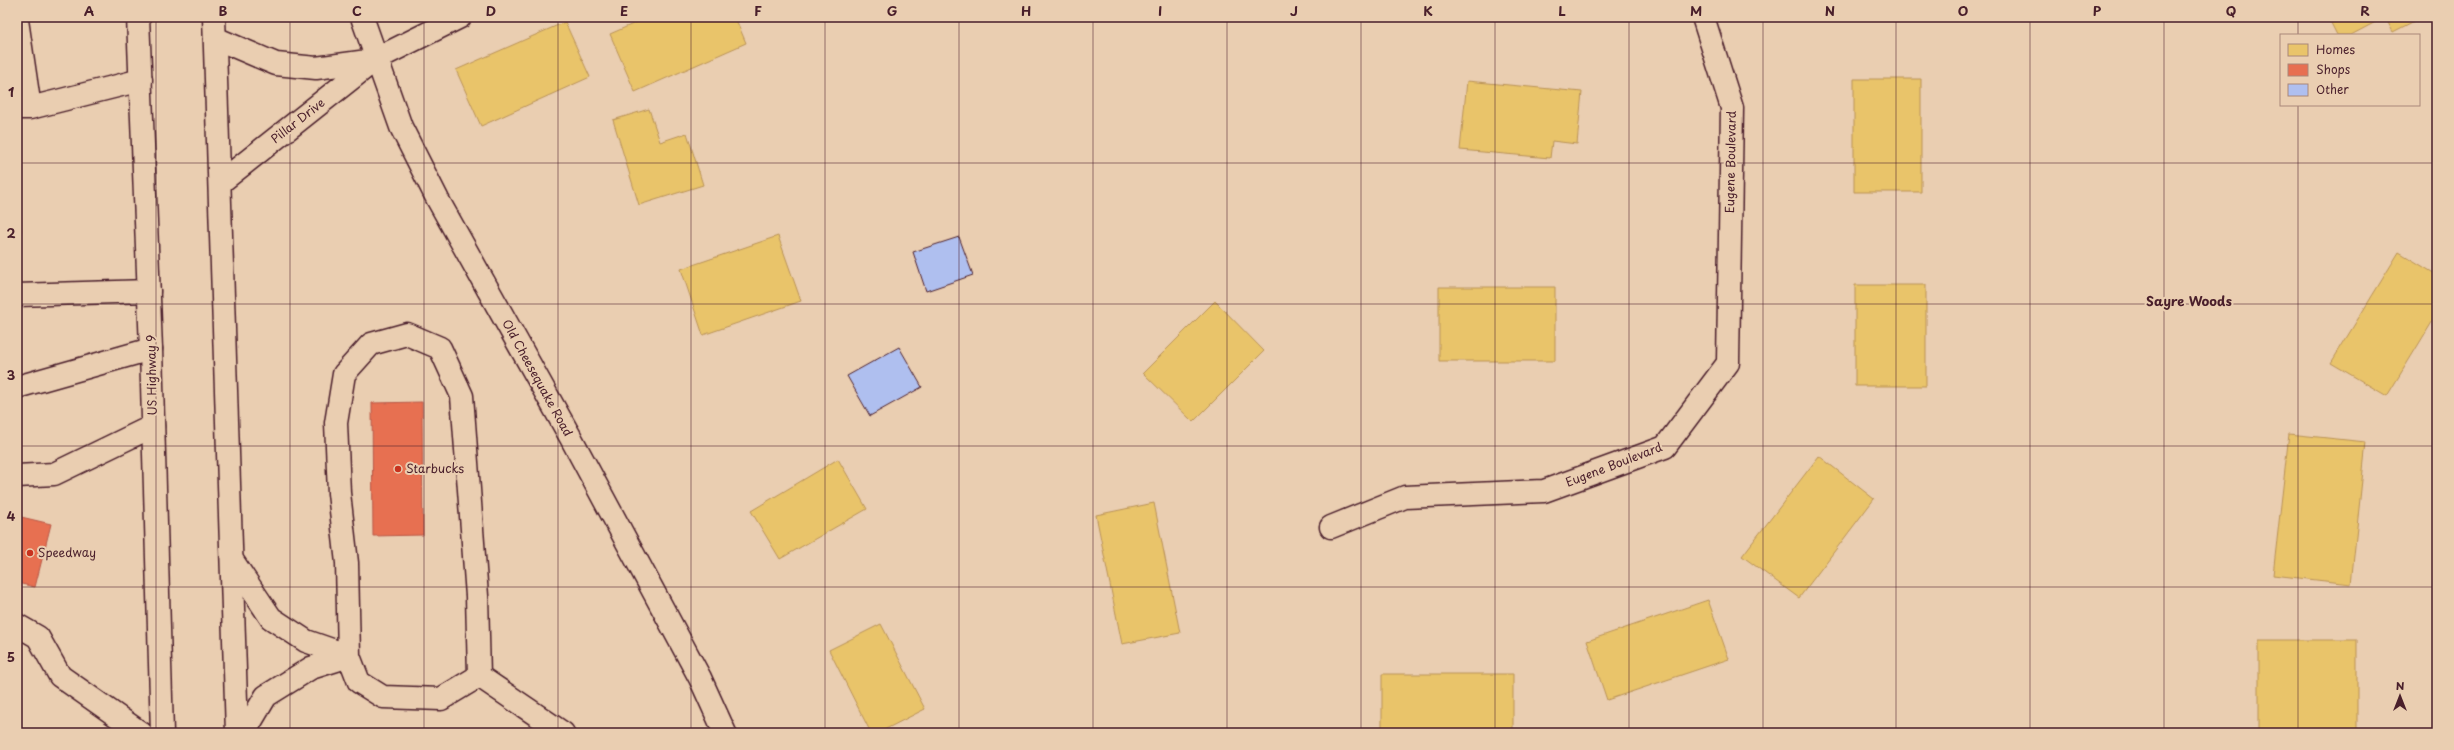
<svg xmlns="http://www.w3.org/2000/svg" width="2454" height="750" font-family="'Playpen Sans',sans-serif">
<style>
.homes{fill:#e9c46a;stroke:#b99257}
.shops{fill:#e76f51;stroke:#b85746}
.building{fill:#afbfef;stroke:#4a1f2b}
.lines{fill:none;stroke-linecap:round;stroke-linejoin:round}
.minor-casing{stroke:#4a1f2b;stroke-width:25}
.highway-casing{stroke:#4a1f2b;stroke-width:25}
.minor{stroke:#eaceb1;stroke-width:22}
.highway{stroke:#eaceb1;stroke-width:22}
.grid{fill:none;stroke:#4a1f2b;stroke-width:1;stroke-opacity:0.55}
.poi-dot{fill:#c8321e;stroke:#eaceb1;stroke-width:1.5}
.labels{text-anchor:middle;stroke-width:4;stroke-linejoin:round;paint-order:stroke}
.street-label{font-size:12px;fill:#4a1f2b;stroke:#eaceb1}
.poi-label{font-size:12px;fill:#4a1f2b;stroke:#eaceb1;text-anchor:start}
.neighbourhood-label{font-size:13px;font-weight:bold;fill:#4a1f2b;stroke:#eaceb1}
.neatline{fill:none;stroke:#4a1f2b;stroke-width:1.5}
.grid-label{font-size:13px;text-anchor:middle;font-weight:bold;fill:#4a1f2b}
</style>
<rect width="100%" height="100%" fill="#eaceb1"/>
<filter id="ink" filterUnits="userSpaceOnUse"><feTurbulence type="fractalNoise" baseFrequency=".025" numOctaves="2"/><feDisplacementMap in="SourceGraphic" scale="8" xChannelSelector="R" yChannelSelector="G"/><feConvolveMatrix kernelMatrix="1 2 1 2 8 2 1 2 1" color-interpolation-filters="sRGB"/></filter>
<g filter="url(#ink)">
<path class="homes" d="M649,17H735L746,43L635,92L610,34Z
M2328,17H2422L2393,32L2385,17L2351,35H2337Z
M565,22L590,77L481,126L456,70Z
M1854,79H1921V192H1854Z
M1467,81L1582,92L1577,144L1552,141L1550,158L1460,150Z
M649,109L660,142L687,133L703,185L639,205L613,120Z
M778,236L801,301L703,335L681,269Z
M2399,252L2437,275V314L2387,396L2331,363Z
M1855,285H1926V386H1855Z
M1439,287H1555V361H1439Z
M1215,301L1264,351L1193,422L1143,373Z
M2289,434L2366,442L2351,584L2273,575Z
M1819,456L1874,499L1799,598L1742,556Z
M838,459L867,509L780,559L751,511Z
M1154,503L1180,633L1122,644L1096,515Z
M1708,600L1729,659L1607,700L1587,641Z
M881,624L925,709L878,733H871L829,650Z
M2259,640H2357V733H2259Z
M1382,674H1513V733H1382Z"/>
<path class="shops" d="M17,162H19L21,232H17Z
M422,402L423,535L373,536L372,403Z
M17,516L51,524L35,587L17,583Z"/>
<path class="building" d="M959,237L973,275L926,291L913,252Z
M899,347L922,387L870,416L847,376Z"/>
<g class="lines">
<defs>
<path id="minor" d="M362,17L401,127L438,200L571,438L700,678L725,733
M17,20L30,108
M215,38L276,64L316,68L375,60
M17,108H30L141,80
M221,182L376,59L460,17
M17,295L149,291
M17,387L151,349
M17,476L54,474L153,426
M1331,527L1405,497L1544,491L1665,447L1728,363L1732,108L1703,17
M232,560L271,618L306,641L349,656L359,682L383,697L441,699L479,676L477,596L462,396L440,348L407,334L371,344L344,374L336,423L339,493L347,563L349,656
M17,625L38,637L60,676L141,733
M479,676L563,733
M244,733L266,696L311,668L349,656"/>
<path id="highway" d="M138,17L151,349L162,733
M214,17L237,733"/>
</defs>
<use href="#minor" class="minor-casing"/>
<use href="#highway" class="highway-casing"/>
<use href="#minor" class="minor"/>
<use href="#highway" class="highway"/>
</g>
</g>
<path class="grid" d="M156,17V733M290,17V733M424,17V733M558,17V733M691,17V733M825,17V733M959,17V733M1093,17V733M1227,17V733M1361,17V733M1495,17V733M1629,17V733M1763,17V733M1896,17V733M2030,17V733M2164,17V733M2298,17V35M2298,105V733M17,163H2437M17,304H2437M17,446H2437M17,587H2437"/>
<g class="poi-dot">
<circle cx="398" cy="469" r="4"/>
<circle cx="30" cy="553" r="4"/>
</g>
<g class="labels">
<g class="street-label">
<text transform="translate(298 121) rotate(-38)" y="4">Pillar Drive</text>
<text transform="translate(1731 162) rotate(-89)" y="4">Eugene Boulevard</text>
<text transform="translate(152 375) rotate(-91)" y="4">US Highway 9</text>
<text transform="translate(537 378) rotate(61)" y="4">Old Cheesequake Road</text>
<text transform="translate(1614 465) rotate(-21)" y="4">Eugene Boulevard</text>
</g>
<g class="poi-label">
<text x="406" y="473">Starbucks</text>
<text x="38" y="557">Speedway</text>
</g>
<g class="neighbourhood-label">
<text x="2189" y="306">Sayre Woods</text>
</g>
</g>
<rect width="2454" height="750" fill="none" stroke="#eaceb1" stroke-width="44"/>
<rect x="2280" y="34" width="140" height="72" fill="#eaceb1" stroke="#aa887b"/>
<rect x="2288" y="44" width="20" height="12" fill="#e9c46a" stroke="#aa887b"/>
<text x="2316" y="54" font-size="12" fill="#4a1f2b">Homes</text>
<rect x="2288" y="64" width="20" height="12" fill="#e76f51" stroke="#aa887b"/>
<text x="2316" y="74" font-size="12" fill="#4a1f2b">Shops</text>
<rect x="2288" y="84" width="20" height="12" fill="#afbfef" stroke="#aa887b"/>
<text x="2316" y="94" font-size="12" fill="#4a1f2b">Other</text>
<g transform="translate(2400 696)" stroke="#eaceb1" stroke-width="3" paint-order="stroke">
<path d="M0-3L7 15L0 10L-7 15Z" fill="#4a1f2b"/>
<text y="-6" font-size="11" font-weight="bold" text-anchor="middle" fill="#4a1f2b">N</text>
</g>
<rect x="22" y="22" width="2410" height="706" class="neatline"/>
<g class="grid-label">
<text x="89" y="16">A</text>
<text x="223" y="16">B</text>
<text x="357" y="16">C</text>
<text x="491" y="16">D</text>
<text x="624" y="16">E</text>
<text x="758" y="16">F</text>
<text x="892" y="16">G</text>
<text x="1026" y="16">H</text>
<text x="1160" y="16">I</text>
<text x="1294" y="16">J</text>
<text x="1428" y="16">K</text>
<text x="1562" y="16">L</text>
<text x="1696" y="16">M</text>
<text x="1830" y="16">N</text>
<text x="1963" y="16">O</text>
<text x="2097" y="16">P</text>
<text x="2231" y="16">Q</text>
<text x="2365" y="16">R</text>
<text x="11" y="97">1</text>
<text x="11" y="238">2</text>
<text x="11" y="380">3</text>
<text x="11" y="521">4</text>
<text x="11" y="662">5</text>
</g>
</svg>
